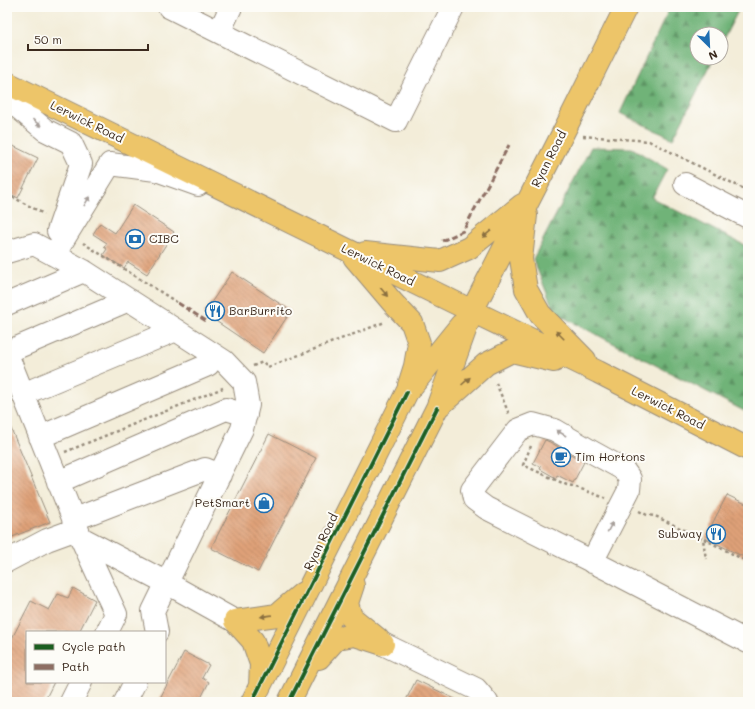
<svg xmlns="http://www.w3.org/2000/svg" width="755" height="709" font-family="Mali,sans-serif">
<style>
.forest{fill:url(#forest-firs);stroke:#556e4b}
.building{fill:url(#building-back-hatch)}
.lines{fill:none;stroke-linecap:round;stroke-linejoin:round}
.minor-casing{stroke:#978c7c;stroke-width:24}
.major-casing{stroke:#978c7c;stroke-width:24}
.path{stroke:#978c7c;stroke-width:2.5;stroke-dasharray:3 3;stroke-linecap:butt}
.minor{stroke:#fff;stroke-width:22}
.major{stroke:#edc569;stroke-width:22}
.quiet{stroke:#8d6e63;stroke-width:3;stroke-dasharray:6 3;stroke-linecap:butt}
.cycleway-casing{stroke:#fdfcf7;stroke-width:6}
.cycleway{stroke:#1b5e20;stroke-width:4}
.oneway{fill:#a79f9a}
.oneway2{fill:#8b7040}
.labels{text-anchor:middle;stroke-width:4;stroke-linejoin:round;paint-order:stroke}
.street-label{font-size:12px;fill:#3b2a1e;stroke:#fdfcf7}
.poi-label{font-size:12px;fill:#3b2a1e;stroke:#fdfcf7;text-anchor:start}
</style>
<defs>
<pattern id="forest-firs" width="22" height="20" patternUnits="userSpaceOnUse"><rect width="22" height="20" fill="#6fb378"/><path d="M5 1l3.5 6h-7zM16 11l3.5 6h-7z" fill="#5c9262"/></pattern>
<pattern id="building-back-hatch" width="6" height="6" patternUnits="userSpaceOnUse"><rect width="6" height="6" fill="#dfa178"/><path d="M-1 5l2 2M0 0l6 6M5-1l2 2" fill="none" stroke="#b68362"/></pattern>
</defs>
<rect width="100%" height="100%" fill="#fdfcf7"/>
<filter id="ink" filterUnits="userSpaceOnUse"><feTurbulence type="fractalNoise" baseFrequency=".025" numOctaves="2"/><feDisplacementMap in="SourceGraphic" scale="8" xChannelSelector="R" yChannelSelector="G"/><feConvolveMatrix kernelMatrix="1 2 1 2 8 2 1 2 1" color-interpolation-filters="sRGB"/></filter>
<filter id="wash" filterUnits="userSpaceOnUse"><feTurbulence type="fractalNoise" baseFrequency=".012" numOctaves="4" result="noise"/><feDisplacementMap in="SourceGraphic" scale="16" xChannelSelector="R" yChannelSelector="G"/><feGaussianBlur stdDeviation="0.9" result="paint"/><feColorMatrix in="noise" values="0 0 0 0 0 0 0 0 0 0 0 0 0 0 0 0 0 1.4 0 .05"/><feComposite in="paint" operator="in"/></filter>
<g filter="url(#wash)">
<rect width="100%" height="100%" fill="#f3edd9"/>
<path class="forest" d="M670,7H740L721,44V34H697V58H714L673,139L620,113Z
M591,147L632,148L667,169L652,198L748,247V413L555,313L533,259Z"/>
<g id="blocks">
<path class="building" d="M7,143L38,158L18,198L7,192Z
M133,205L174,232L147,274L128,262L124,268L103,255L107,249L104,247L107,243L93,234L100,223L115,233Z
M232,272L291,311L263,353L204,313Z
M7,419L50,522L7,539Z
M269,434L316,458L258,572L211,548Z
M545,440L550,442L584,462L573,483L557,475L556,478L540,469L541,467L533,463Z
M727,495L748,505V559L705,538Z
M73,588L95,600L79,632H27V682H54L44,702H7V648L31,601L49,610L58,594L68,598Z
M184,652L209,665L202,678L209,682L199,702H158Z
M416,680L461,702H405Z"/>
</g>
</g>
<g filter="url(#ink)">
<use href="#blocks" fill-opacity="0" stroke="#978c7c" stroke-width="1"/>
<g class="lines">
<defs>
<path id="minor" d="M169,7L396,121L453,7
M219,32L231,7
M7,98L45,130L71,143L81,164L58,231
M685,184L748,217
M7,252L34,244L84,271L224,361L244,382L248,405L242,429L153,611L157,632
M54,255L110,164L156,170L198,185
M7,304L84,271
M7,352L129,300
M7,354L81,538L167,583L235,621
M23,394L176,330
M40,437L208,365L215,355
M58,482L226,409L246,415
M73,519L88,514L205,469L220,475
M81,538L116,614L107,632
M7,561L47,540L77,529
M592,562L629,490L630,479L623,469L594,453L555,430L533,424L518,430L472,490L474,499L486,508L607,569L748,642
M383,644L476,689L487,702
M71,702L81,682
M125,702L135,682"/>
<path id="major" d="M7,83L472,311L598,372L748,449
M526,215L521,259L526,289L540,314L585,360
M365,253L440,261L469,248L522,205
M354,257L393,303L412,323L419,343L415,366L409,385
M439,406L486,364L512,351L554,361
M353,585L347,603L351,617L378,639
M235,621L277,615L303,593
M235,621L253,641L261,664L260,686
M319,658L337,638L355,635L383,644
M252,702L407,392L461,325
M289,702L437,408L472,311L562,135L626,7"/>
</defs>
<use href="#minor" class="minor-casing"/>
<use href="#major" class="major-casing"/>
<path class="path" d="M583,136L649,141L748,191
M7,194L44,214
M83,243L178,303
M253,366L263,362L268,367L385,322
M496,383L509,414
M531,446L523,465L567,485L573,486L605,498
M65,452L223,388
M639,511L647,515L655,516L703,539L706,559
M704,539L748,562"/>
<use href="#minor" class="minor"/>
<use href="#major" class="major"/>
<path class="quiet" d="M442,241L463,231L509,145
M178,303L206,321"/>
<defs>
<path id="cycleway" d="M252,702L407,392
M289,702L437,408"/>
</defs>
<use href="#cycleway" class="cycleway-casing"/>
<use href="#cycleway" class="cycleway"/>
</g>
<defs><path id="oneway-solid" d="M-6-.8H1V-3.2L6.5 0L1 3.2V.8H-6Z"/></defs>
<g class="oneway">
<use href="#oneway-solid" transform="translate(37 123) rotate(40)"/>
<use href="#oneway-solid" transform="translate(87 201) rotate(-59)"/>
<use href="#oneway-solid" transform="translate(561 433) rotate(-150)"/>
<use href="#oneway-solid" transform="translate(610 527) rotate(-63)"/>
</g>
<g class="oneway2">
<use href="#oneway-solid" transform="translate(487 234) rotate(141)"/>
<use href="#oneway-solid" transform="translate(384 292) rotate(50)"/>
<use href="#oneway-solid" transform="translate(560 335) rotate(-135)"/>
<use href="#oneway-solid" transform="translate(466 381) rotate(-42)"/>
<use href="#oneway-solid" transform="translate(266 616) rotate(172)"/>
</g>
</g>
<defs>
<symbol id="bank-ring" viewBox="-11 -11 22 22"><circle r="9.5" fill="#fdfcf7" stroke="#1f6fb2" stroke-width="1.5"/><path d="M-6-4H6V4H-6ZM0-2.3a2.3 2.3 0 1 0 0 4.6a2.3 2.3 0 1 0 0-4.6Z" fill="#1f6fb2"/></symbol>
<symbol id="restaurant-ring" viewBox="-11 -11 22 22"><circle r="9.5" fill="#fdfcf7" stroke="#1f6fb2" stroke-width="1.5"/><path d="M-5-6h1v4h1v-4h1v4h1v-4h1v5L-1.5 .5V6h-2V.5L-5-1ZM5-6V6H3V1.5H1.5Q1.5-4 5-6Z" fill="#1f6fb2"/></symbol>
<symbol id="cafe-ring" viewBox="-11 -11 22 22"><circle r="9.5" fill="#fdfcf7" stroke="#1f6fb2" stroke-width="1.5"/><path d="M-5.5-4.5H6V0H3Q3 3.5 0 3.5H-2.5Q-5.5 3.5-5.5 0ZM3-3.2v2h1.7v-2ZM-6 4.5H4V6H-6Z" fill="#1f6fb2"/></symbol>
<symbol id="shop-ring" viewBox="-11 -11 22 22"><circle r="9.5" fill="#fdfcf7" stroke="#1f6fb2" stroke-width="1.5"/><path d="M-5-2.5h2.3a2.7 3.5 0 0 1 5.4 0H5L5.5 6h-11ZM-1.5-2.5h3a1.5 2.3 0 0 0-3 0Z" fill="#1f6fb2"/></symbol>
</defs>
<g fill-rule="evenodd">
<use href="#bank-ring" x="124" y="228" width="22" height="22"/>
<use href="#restaurant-ring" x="204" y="300" width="22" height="22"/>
<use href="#cafe-ring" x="550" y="446" width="22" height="22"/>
<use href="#shop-ring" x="253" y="492" width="22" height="22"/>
<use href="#restaurant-ring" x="705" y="523" width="22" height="22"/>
</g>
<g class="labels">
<g class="street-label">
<text transform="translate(87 122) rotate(26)" y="4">Lerwick Road</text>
<text transform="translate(549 159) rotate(-63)" y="4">Ryan Road</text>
<text transform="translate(378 265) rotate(26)" y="4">Lerwick Road</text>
<text transform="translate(668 408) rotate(27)" y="4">Lerwick Road</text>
<text transform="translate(321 542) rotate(-64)" y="4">Ryan Road</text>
</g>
<g class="poi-label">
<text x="149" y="243">CIBC</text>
<text x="229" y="315">BarBurrito</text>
<text x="575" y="461">Tim Hortons</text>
<text x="250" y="507" text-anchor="end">PetSmart</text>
<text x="702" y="538" text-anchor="end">Subway</text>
</g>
</g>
<rect width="755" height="709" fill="none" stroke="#fdfcf7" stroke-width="24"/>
<rect x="26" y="631" width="140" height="52" fill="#fdfcf7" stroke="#afa8a0"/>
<rect x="34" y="644" width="20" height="6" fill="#1b5e20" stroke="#afa8a0"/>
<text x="62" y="651" font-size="12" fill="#3b2a1e">Cycle path</text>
<rect x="34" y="664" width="20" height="6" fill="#8d6e63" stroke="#afa8a0"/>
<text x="62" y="671" font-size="12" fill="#3b2a1e">Path</text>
<g transform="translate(709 46) rotate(156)"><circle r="19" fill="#fdfcf7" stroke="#afa8a0"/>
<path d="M0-3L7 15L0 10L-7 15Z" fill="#1f6fb2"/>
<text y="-6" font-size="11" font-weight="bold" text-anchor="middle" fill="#3b2a1e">N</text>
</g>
<path d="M28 44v6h120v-6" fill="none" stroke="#3b2a1e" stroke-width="2"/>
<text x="34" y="44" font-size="12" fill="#3b2a1e" stroke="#fdfcf7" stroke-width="3" paint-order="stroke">50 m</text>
</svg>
